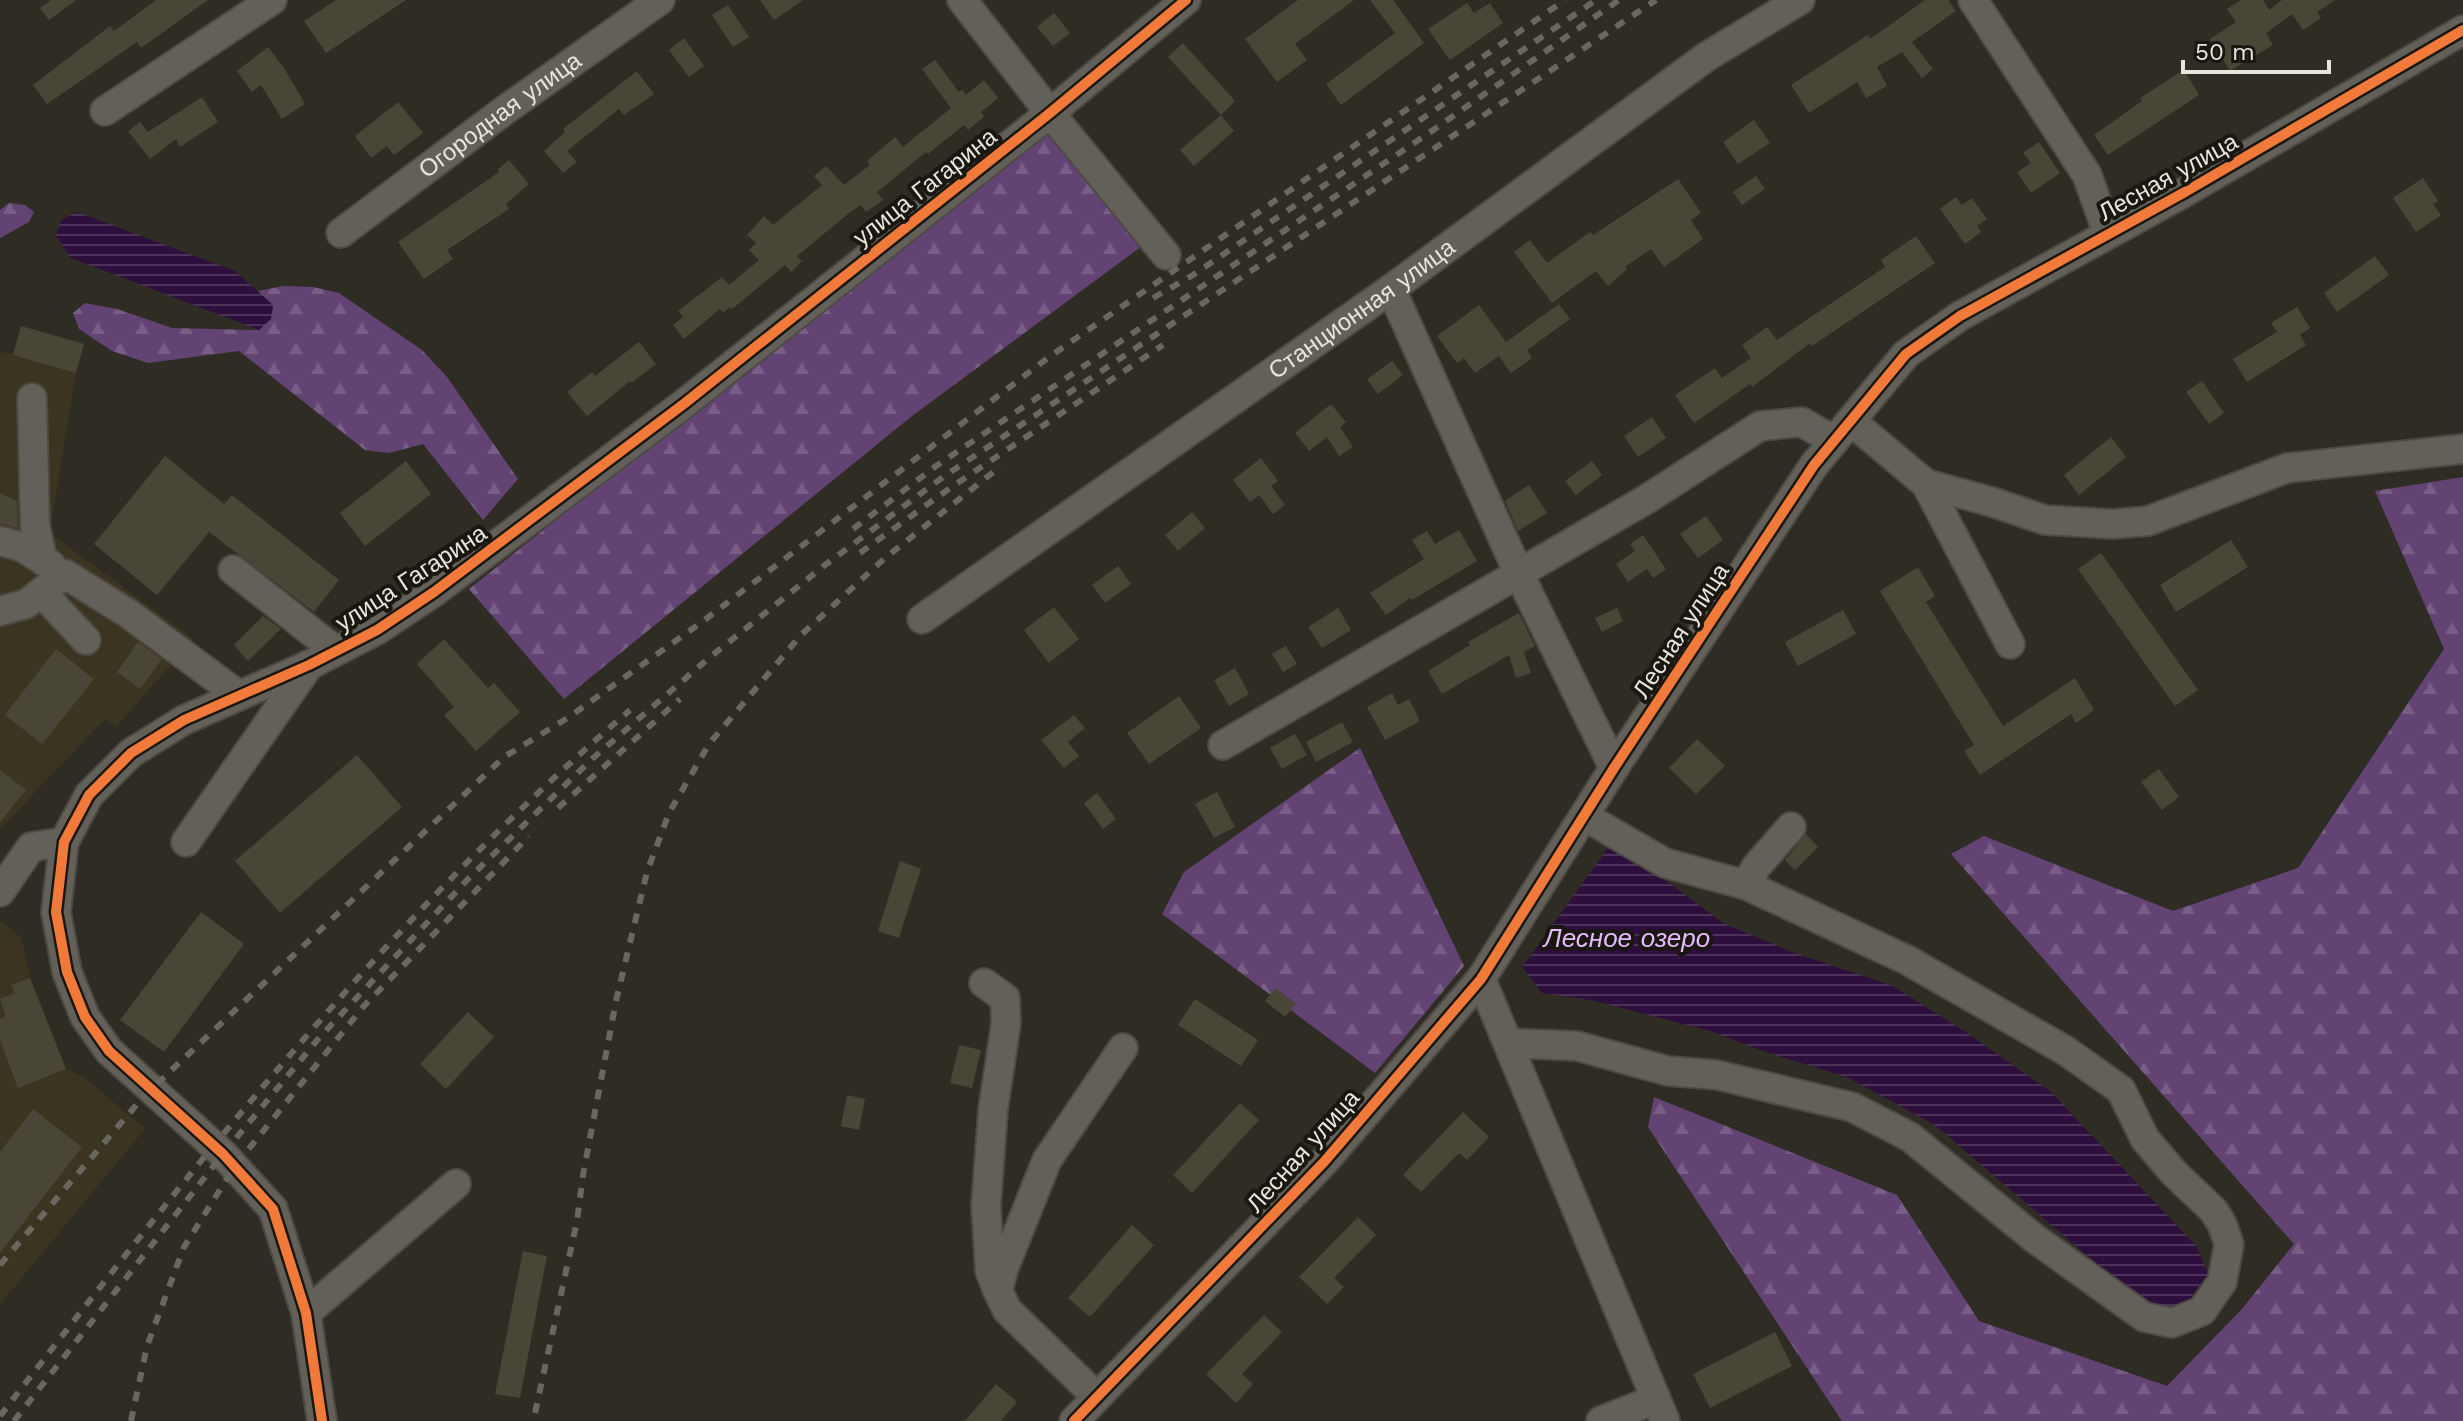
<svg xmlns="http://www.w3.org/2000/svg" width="2463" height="1421" font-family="'Work Sans',sans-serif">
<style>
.built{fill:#3a3420}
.forest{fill:url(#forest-firs)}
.water{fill:url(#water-rules)}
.building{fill:#4a4637}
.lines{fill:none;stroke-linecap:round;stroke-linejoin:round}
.minor-casing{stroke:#4d4a43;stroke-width:32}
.minor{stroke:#636059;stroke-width:28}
.rail{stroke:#696760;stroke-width:6;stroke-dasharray:10 10;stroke-linecap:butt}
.cycleway-casing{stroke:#191710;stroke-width:15}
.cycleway{stroke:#f17a3a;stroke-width:10}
.labels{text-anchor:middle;stroke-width:8;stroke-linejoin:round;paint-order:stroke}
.street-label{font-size:24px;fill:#e8e5db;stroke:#191710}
.water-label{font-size:26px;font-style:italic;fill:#e3bafe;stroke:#191710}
</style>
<defs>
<pattern id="forest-firs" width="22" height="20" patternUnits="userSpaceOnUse" patternTransform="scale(2)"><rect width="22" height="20" fill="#624374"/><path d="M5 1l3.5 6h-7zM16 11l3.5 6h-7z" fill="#785e87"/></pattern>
<pattern id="water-rules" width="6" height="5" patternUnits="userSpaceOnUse" patternTransform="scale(2)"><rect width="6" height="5" fill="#2e0e3d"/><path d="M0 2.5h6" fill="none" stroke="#4c3158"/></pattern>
</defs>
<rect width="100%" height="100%" fill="#2f2c24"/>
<path class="built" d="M21,326L84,344L76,373L50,533L194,639L116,727L105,719L0,829V352L13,354Z
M0,920L22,938L30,978L66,1069L84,1077L145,1129L0,1304Z"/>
<path class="forest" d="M1049,129L1142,246L912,416L564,699L469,589Z
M9,203L25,205L34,212L29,222L0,238V210Z
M283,286L313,287L339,293L422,350L447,377L518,479L483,520L423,444L389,453L365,450L239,351L148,363L112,351L79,329L73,313L85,303L117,309L172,328L259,330L270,319L273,306L258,291Z
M2463,477V1421H1842L1648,1127L1654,1097L1897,1195L1979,1321L2167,1386L2242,1309L2294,1244L1951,854L1984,836L2173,911L2298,868L2444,649L2375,491Z
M1360,748L1464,966L1375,1073L1162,914L1184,872Z"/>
<path class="water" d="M77,212L235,271L273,305L271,319L259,330L71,258L56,236L61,220Z
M1611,844L1633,856L1723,923L1792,952L1893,986L1964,1031L2050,1091L2197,1247L2208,1274L2190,1299L2155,1314L1935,1125L1847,1077L1763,1051L1707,1030L1591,1000L1542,993L1522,967Z"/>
<path class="building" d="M51,0H76L49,20L40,8Z
M156,0H208L141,48L137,42L47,104L33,85L110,26L114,31Z
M336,0H406L326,53L304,21Z
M760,0H803L774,20Z
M1298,0H1354L1295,44L1307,60L1277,82L1245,39Z
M1370,0H1393L1424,43L1341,105L1326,84L1395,33Z
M1925,0H1948L1956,11L1912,42L1933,69L1922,78L1902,52L1877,67L1887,86L1866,98L1857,82L1809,113L1791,85L1868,35L1870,39Z
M2241,0H2263L2269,10L2282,0H2335L2317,12L2321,18L2303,30L2292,14L2266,33L2273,45L2230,71L2210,39L2236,22L2227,9Z
M1467,3L1474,13L1490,3L1503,23L1450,60L1428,29Z
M728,5L749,37L733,47L712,15Z
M1054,13L1070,33L1053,46L1037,27Z
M684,38L704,66L689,77L669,50Z
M1183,43L1235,101L1221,115L1168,57Z
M268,47L284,68L305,104L282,119L261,85L252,92L237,71Z
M935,60L959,92L962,90L966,95L984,80L998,98L981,112L984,117L968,130L964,125L928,154L926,152L877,192L883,200L866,212L861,205L849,213L797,256L802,261L791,272L785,265L732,309L730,307L723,313L720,309L684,339L673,325L683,317L678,311L722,277L729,285L759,260L749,250L756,243L747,235L764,216L773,225L822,185L814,176L826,166L844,185L870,165L867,161L895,137L903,147L951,108L922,69Z
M2184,70L2199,95L2108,155L2094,135L2142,101L2140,98Z
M637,71L654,94L624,115L619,109L567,151L577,162L563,173L544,151L565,132L563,129Z
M202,97L218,122L180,147L176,139L150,159L128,131L140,122L148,132Z
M398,102L423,133L394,155L387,146L371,158L355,136Z
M1221,115L1234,131L1194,166L1180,150Z
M1754,120L1770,143L1738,164L1723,142Z
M2039,142L2060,173L2031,193L2017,172L2031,163L2023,153Z
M509,160L529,184L506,204L509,209L447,250L453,259L424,279L398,242L499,172L497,170Z
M1756,176L1765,189L1742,205L1733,192Z
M2423,178L2438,201L2433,204L2441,215L2416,232L2393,198Z
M1678,179L1701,213L1691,220L1703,239L1664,267L1651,249L1625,267L1627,269L1608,286L1596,271L1552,303L1514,252L1530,240L1547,263L1590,232L1593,235Z
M1956,197L1962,205L1972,198L1987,219L1977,226L1981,232L1965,244L1940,209Z
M1916,236L1935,263L1812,346L1810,343L1752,387L1750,384L1694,423L1675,395L1715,368L1722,378L1751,358L1742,345L1767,327L1777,340L1885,267L1881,260Z
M2375,256L2389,275L2337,312L2324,293Z
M1559,304L1570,319L1527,350L1532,358L1511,373L1499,356L1475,373L1464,358L1457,363L1437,336L1479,305L1506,342Z
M2297,307L2310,328L2300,335L2306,345L2247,382L2233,359L2277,332L2271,323Z
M21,326L84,344L76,373L13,355Z
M639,342L656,364L631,383L630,381L587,416L567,392L592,372L595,376Z
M1392,361L1403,375L1378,394L1367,379Z
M2202,381L2224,413L2209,424L2186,392Z
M1331,404L1346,422L1340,427L1353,447L1339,456L1327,437L1309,451L1295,433Z
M1652,417L1666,438L1638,457L1624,436Z
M2111,437L2126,457L2079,495L2064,475Z
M165,456L224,504L232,495L339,580L314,612L209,532L157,595L94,544Z
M1261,458L1278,481L1271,486L1285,505L1273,514L1259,495L1250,502L1233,480Z
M406,461L431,494L365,546L340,513Z
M1592,461L1602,475L1576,495L1565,481Z
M1529,485L1547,513L1518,531L1505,501Z
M0,493L17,501L18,528L0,524Z
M1192,512L1205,528L1178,551L1165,535Z
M1706,516L1723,540L1698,558L1680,534Z
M1459,530L1477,561L1412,600L1410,598L1386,615L1370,593L1424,559L1412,540L1427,531L1435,544Z
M1643,535L1666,569L1653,578L1647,569L1628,582L1616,564L1635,551L1630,544Z
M2231,540L2248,567L2176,612L2160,585Z
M2101,553L2198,690L2175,706L2078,569Z
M1118,566L1131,584L1105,603L1092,585Z
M1918,567L1935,596L1926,602L2003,726L2075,678L2094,710L2076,723L2071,714L1980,775L1964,751L1974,745L1880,591Z
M1054,607L1079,639L1049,663L1024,630Z
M1338,608L1351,630L1322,648L1308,627Z
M1617,608L1623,621L1602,632L1595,618Z
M1843,610L1856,634L1798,666L1785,642Z
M1519,613L1535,646L1524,652L1531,673L1516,678L1509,655L1442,694L1428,671L1470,645L1468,642Z
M263,616L281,629L248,661L234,645Z
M444,639L488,688L494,683L520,712L476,751L444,715L454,707L417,664Z
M138,642L162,659L140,689L117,672Z
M1286,646L1297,664L1283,672L1272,654Z
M56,649L94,679L42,744L5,715Z
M1235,668L1249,694L1229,706L1214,680Z
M1392,693L1398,705L1409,699L1420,721L1385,740L1367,707Z
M1179,696L1201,728L1149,764L1127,733Z
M1074,715L1085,728L1068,742L1079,756L1064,768L1041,740Z
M1342,722L1353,742L1316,762L1306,742Z
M1295,734L1307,755L1282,769L1270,748Z
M1697,739L1725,766L1696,794L1669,768Z
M357,755L402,807L280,913L235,861Z
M2159,769L2179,797L2162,810L2141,782Z
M0,770L26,790L0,822Z
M1217,792L1235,827L1214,838L1195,804Z
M1097,793L1116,819L1103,829L1084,803Z
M1806,834L1818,847L1795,870L1785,860Z
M900,861L921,869L899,938L878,931Z
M201,912L244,944L164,1052L120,1020Z
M30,978L66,1069L18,1088L0,1040V1019L6,1017L0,999L15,993L11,985Z
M1276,988L1296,1004L1285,1017L1265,1001Z
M1195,999L1258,1040L1241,1066L1178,1025Z
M468,1012L494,1037L446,1089L420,1064Z
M959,1045L981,1050L972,1088L950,1083Z
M847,1095L865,1099L859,1130L841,1126Z
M1240,1103L1259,1120L1192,1193L1173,1175Z
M33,1109L82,1147L0,1253V1152Z
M1463,1112L1489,1137L1467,1160L1459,1153L1421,1192L1403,1175Z
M1358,1217L1376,1235L1334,1278L1344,1287L1327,1304L1299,1277Z
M1132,1225L1154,1245L1090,1317L1068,1298Z
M523,1251L547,1256L520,1398L495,1394Z
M1264,1315L1282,1332L1242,1374L1253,1384L1236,1403L1206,1374Z
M1775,1332L1792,1366L1710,1408L1693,1374Z
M996,1384L1017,1402L1001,1421H965Z"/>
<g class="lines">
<defs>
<g id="minor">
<path d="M962,0L1050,113L1166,255"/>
<path d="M1973,0L2087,175L2108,234"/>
<path d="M105,111L272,0"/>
<path id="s1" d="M341,233L505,110L660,0"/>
<path d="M1391,289L1519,574L1614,768"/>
<path d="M32,398L35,525L43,561"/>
<path d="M1851,421L1926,484L2010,644"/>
<path d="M1926,484L1992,502L2045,520L2113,524L2148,521L2287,468L2463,449"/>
<path d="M0,541L22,547L51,565"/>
<path d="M233,570L336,651"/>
<path d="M41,592L86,640"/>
<path d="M0,611L26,604L65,574L129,614L237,694"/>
<path id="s2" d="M922,619L1391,289L1706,57L1800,0"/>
<path d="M1223,745L1647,499L1760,426L1802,422L1834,441"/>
<path d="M186,842L309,665"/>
<path d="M1746,885L1756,867L1791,827"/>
<path d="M0,892L31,847L64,842"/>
<path d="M1481,979L1665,1421"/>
<path d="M984,983L1005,998L1006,1023L993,1110L986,1206L990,1271L997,1289"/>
<path d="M1508,1043L1577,1046L1668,1071L1717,1075L1852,1107L1910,1137L2034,1238L2144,1317L2172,1323L2202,1311L2222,1282L2229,1244L2222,1224L2214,1211L2174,1173L2145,1139L2121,1090L2066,1051L1907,960L1746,885L1665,863L1584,816"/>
<path d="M306,1313L456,1184"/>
<path d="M1097,1397L1007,1310L998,1291L1003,1270L1047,1160L1123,1048"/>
<path d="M322,1421L306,1313L273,1209L223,1154L109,1051L85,1017L67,972L56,912L64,842L89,795L131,753L184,720L309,665L377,630L434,592L685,403L1050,113L1186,0"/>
<path d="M1074,1421L1324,1162L1481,979L1614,768L1814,465L1906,354L1960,316L2185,192L2463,30"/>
<path d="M1601,1421L1656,1399"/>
</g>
</defs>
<use href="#minor" class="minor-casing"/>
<use href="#minor" class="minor"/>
<path class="rail" d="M1153,298L1193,275L1596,0
M853,529L936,466L1426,135L1619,0
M860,553L950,488L1163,345
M558,808L680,699
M0,1265L144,1096L504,757L569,717L702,622L1049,357L1565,0
M535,1413L577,1221L583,1175L616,1001L647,872L669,813L709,744L801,635L885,558L1001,466
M0,1416C193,1166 389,917 630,710
M14,1421L223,1154L319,1038L469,878L592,759L709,658L825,565L943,477L1656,0
M131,1421L147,1346L184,1247L235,1166L363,1007L529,836"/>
<defs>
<path id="cycleway" d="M322,1421L306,1313L273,1209L223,1154L109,1051L85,1017L67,972L56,912L64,842L89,795L131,753L184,720L309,665L377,630L434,592L685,403L1050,113L1186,0
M1074,1421L1324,1162L1481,979L1614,768L1814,465L1906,354L1960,316L2185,192L2463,30"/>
</defs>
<use href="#cycleway" class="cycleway-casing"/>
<use href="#cycleway" class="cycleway"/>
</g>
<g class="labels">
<g class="street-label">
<text dy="8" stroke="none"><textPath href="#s1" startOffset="198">Огородная улица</textPath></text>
<text transform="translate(2168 177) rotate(-29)" y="8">Лесная улица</text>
<text transform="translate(925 187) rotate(-38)" y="8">улица Гагарина</text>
<text dy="8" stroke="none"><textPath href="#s2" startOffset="538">Станционная улица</textPath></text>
<text transform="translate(411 578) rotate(-33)" y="8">улица Гагарина</text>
<text transform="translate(1681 631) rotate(-57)" y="8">Лесная улица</text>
<text transform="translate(1303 1151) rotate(-48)" y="8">Лесная улица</text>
</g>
<g class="water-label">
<text x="1627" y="947">Лесное озеро</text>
</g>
</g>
<path d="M2183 60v12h146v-12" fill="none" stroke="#e8e5db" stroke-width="4"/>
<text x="2195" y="60" font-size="24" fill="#e8e5db" stroke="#191710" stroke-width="6" paint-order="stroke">50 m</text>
</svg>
